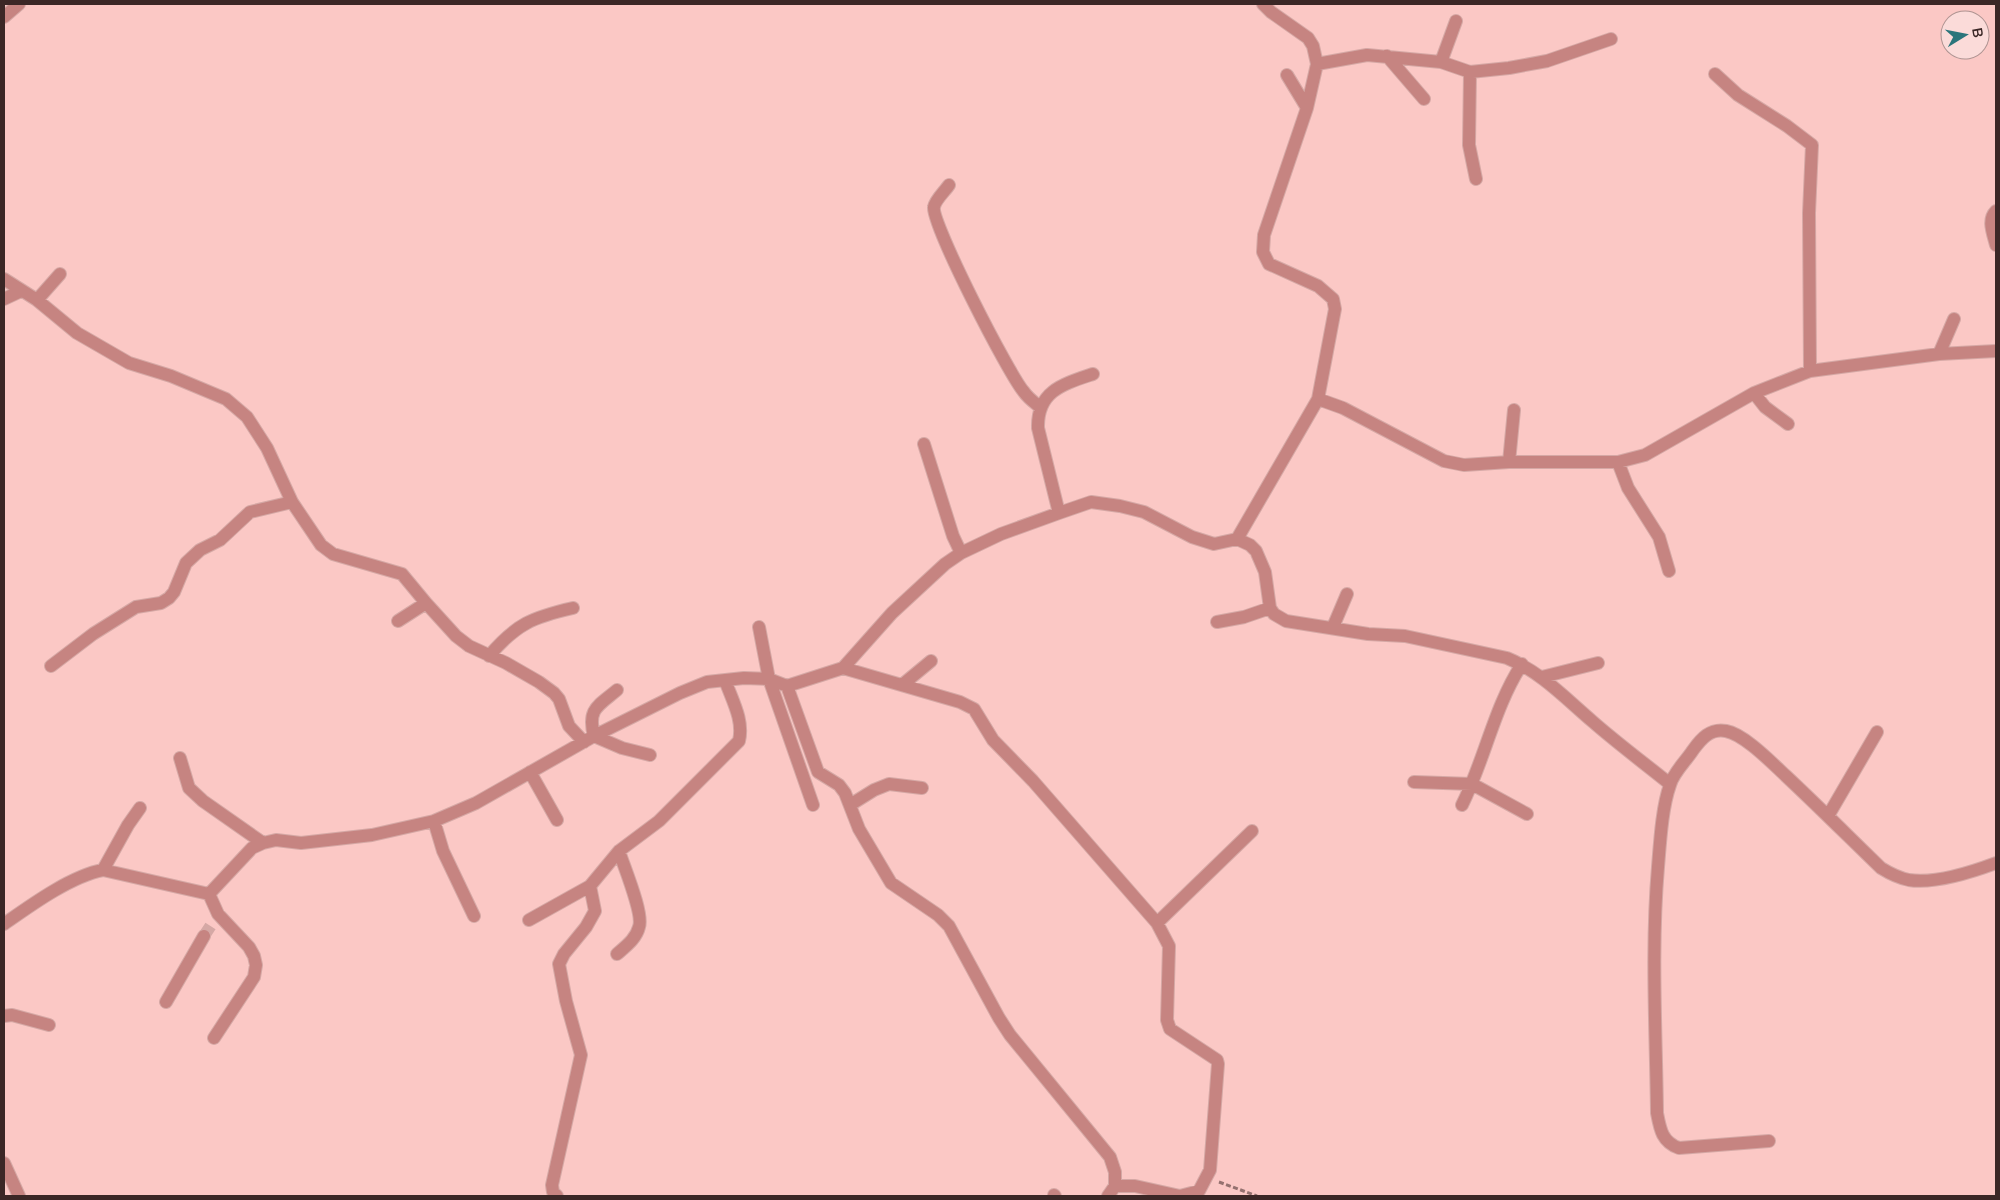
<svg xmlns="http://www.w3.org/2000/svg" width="2000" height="1200" font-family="Mulish,sans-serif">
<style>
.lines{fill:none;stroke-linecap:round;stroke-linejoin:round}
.minor-tunnel{stroke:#d5a8a5;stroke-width:12;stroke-dasharray:12 6;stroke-linecap:butt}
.minor-casing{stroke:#d5a8a5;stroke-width:14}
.path{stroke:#94716f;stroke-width:3;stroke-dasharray:5 2.5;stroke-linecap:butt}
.minor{stroke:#c68481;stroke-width:12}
</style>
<rect width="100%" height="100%" fill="#fbc8c5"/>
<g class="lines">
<path class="minor-tunnel" d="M204,936L213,922"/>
<defs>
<path id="minor" d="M4,17L19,4
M1387,56L1424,99
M1441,62L1456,21
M1317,64L1367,55L1441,62L1470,72L1509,68L1547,61L1611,39
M1470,72L1469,145L1476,179
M1715,74L1738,95L1787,126L1812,145L1809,213L1810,371
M1287,75L1307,108
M949,185C945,191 935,200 934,207C931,223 1009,375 1024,392C1028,398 1035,403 1041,408
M1996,211C1987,220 1993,233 1996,245
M4,279L37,300L77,333L129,363L171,376L226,399L247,417L267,448L292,502L321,545L333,554L402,574L426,603L456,636L469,646L506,663L539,682L554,693L559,699L569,726L584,742
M4,299L21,291
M37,300L60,274
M1939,354L1954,319
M1754,393L1765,407L1788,424
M1318,399L1343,408L1444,461L1464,465L1509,462H1618L1645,455L1754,393L1810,371L1939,354L1996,351
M924,444L953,536L961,553
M1509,462L1514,410
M1618,462L1628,488L1659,537L1669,571
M1059,513L1038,428C1037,391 1063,384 1093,374
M1237,539L1250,545L1256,551L1265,572L1270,608L1274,614L1286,621L1368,634L1405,636L1507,658C1541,672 1565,698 1592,721C1617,743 1644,763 1670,784
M398,621L426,603
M1217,622L1244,617L1270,608
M759,627L769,679L813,805
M1333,627L1347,594
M489,656C516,624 533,617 573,608
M51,666L93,634L136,607L161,603L169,598L174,592L186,563L200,550L220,540L250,512L292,502
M843,668L960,702L974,709L993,740L1033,781L1157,923L1169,946L1167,1020L1170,1029L1217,1060L1218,1064L1210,1170L1199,1191L1180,1196L1135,1186H1115L1108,1196
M1542,677L1598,663
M902,685L931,661
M787,686L818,772L839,785L845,793L859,829L891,883L938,915L949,926L999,1018L1010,1035L1110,1157L1115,1172V1186
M617,690C598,706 587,709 594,736L622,748L650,755
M180,758L189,788L203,801L263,843
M530,772L557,820
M1414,782L1472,784L1527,814
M850,805L874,790L889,784L922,788
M1462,805C1485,759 1494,707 1522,664
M1828,816L1877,732
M434,821L443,851L474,916
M103,870L128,825L140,808
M209,894L218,914L249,947L254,956L256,965L254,977L214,1038
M529,920L590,886
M1157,923L1252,831
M4,924C31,905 71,876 103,870L209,894L252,848L263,843L276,840L301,843L372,835L434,821L476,803L594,736L680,693L707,682L744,678L769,679L787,686L843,668L892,613L945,564L961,553L1001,534L1059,513L1091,502L1120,506L1144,512L1192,537L1214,544L1237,539L1318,399L1335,309L1333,299L1318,286L1269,264L1263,252L1264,235L1307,108L1317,64L1313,46L1308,38L1271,12L1263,4
M617,954C626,946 636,939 639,927C644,914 624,867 619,851
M166,1002L204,936
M4,1016L12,1015L49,1025
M1769,1141L1679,1148C1662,1142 1660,1129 1657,1113C1656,1031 1651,949 1658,867C1660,843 1662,807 1670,785C1673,773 1686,761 1693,750C1701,739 1710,728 1726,731C1744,734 1772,763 1786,776C1818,806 1849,837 1881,868C1889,873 1899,878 1909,880C1935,884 1972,872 1996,863
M4,1163L19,1196
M1054,1195L1055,1196
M557,1196L553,1192L552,1185L581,1055L566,1001L559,964L564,954L586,927L595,911L590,886L619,851L659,821L739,741C744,720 732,700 725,680"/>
</defs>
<use href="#minor" class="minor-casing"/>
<path class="path" d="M1219,1182L1257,1196"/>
<use href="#minor" class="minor"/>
</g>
<rect width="2000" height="1200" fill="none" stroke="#3b2726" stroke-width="10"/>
<g transform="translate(1965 35) rotate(80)"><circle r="24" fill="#fbdbd9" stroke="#ae9391"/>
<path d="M0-4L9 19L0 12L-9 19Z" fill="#2b757b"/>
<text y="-8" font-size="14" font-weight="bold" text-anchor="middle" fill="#3b2726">B</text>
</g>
</svg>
